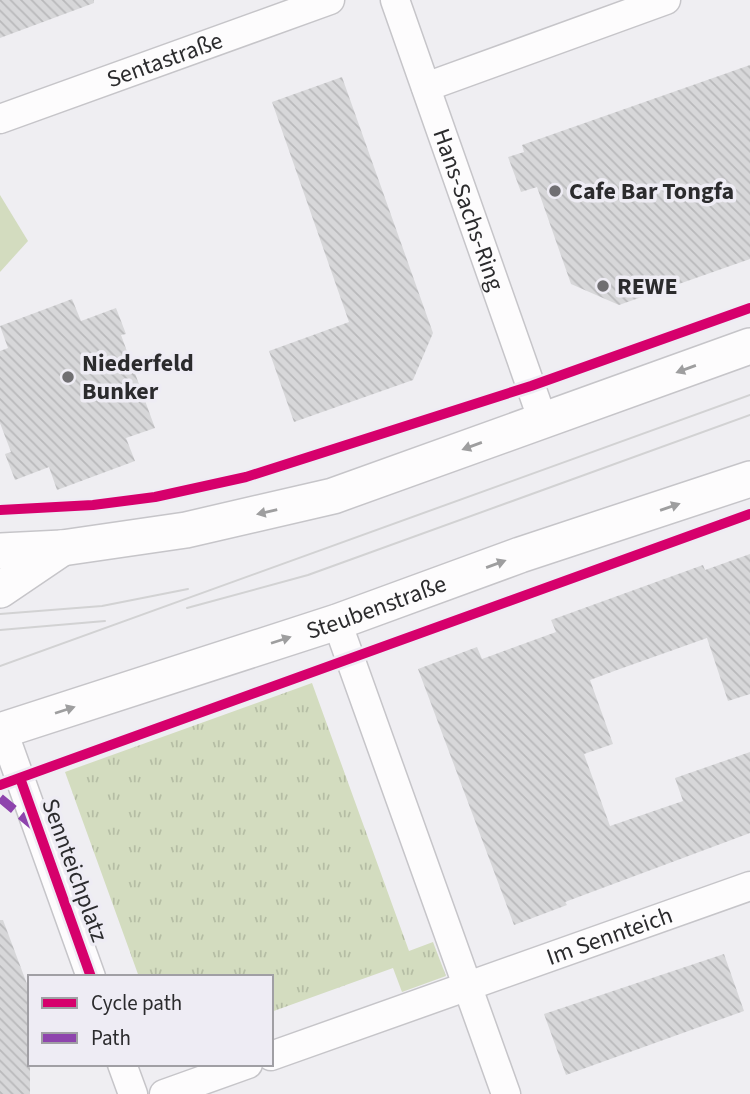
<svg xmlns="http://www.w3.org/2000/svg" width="750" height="1094" font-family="'Source Sans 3',sans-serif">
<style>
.grass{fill:#d3dcbf}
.park{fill:url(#park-tufts)}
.building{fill:url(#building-back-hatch)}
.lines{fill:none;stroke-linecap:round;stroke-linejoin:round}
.minor-casing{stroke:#c6c5c9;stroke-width:31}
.tertiary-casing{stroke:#c6c5c9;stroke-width:38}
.minor{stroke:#fdfcfd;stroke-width:28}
.tertiary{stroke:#fdfcfd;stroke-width:35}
.tram{stroke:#d2d2d3;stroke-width:2}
.quiet{stroke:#8e44ad;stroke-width:9;stroke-dasharray:18 9;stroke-linecap:butt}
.cycleway-casing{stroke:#eeecf4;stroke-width:15}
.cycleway{stroke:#d6006c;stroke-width:10}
.oneway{fill:#9e9e9f}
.poi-dot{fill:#706f72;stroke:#eeecf4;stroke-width:2.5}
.labels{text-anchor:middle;stroke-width:7;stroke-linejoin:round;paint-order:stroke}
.street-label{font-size:24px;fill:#2b2b2d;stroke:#eeecf4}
.poi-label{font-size:24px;font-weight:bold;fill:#2b2b2d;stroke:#eeecf4;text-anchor:start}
</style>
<defs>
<pattern id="park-tufts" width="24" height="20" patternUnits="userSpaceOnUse" patternTransform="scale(1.75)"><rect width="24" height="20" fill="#d3dcbf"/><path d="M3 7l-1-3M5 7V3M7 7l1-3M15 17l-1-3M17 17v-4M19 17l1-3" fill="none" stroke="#b5bda4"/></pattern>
<pattern id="building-back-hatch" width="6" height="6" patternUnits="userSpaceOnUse" patternTransform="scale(1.75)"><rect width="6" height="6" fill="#d7d7d9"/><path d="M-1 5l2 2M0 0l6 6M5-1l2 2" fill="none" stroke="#b9b9bb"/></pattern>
</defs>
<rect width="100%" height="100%" fill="#efeef2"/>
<path class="grass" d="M0,195L28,241L0,272Z"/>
<path class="park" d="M312,683L409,951L433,942L446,976L402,992L393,968L271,1012V977H139L65,772Z"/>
<path class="building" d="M0,0H94V3L0,38Z
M750,65V259L619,305L571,284L537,187L521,192L508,157L524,152L522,145Z
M342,77L433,333L413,380L294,422L269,351L349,322L272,102Z
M72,299L81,321L116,308L126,334L121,335L155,428L126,438L135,461L57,490L49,467L15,480L5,454L11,452L0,423V351L8,348L0,326Z
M750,554V694L728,701L707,638L617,670L590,680L613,744L584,754L610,826L683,801L675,778L750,752V833L565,902L567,905L514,925L418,669L477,647L482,659L556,632L551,620L703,565L705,570Z
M0,920H3L30,992V1094H0Z
M724,954L744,1011L566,1075L544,1014Z"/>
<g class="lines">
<defs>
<g id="minor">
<path id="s1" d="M395,0L543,421"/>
<path d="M426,87L666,0"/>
<path id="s2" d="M0,119L330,0"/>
<path d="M337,622L506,1094"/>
<path d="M3,731L91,977"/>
<path id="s3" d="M271,1056L750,886"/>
<path d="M122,1064L133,1094"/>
<path d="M164,1094L248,1064"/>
</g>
<g id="tertiary">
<path d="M0,551L62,548L186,530L333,496L750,346"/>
<path d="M0,590L62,548"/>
<path id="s4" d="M0,731L337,622L520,555L750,479"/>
</g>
</defs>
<use href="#minor" class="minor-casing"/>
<use href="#tertiary" class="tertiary-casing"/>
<use href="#minor" class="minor"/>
<use href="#tertiary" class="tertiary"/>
<path class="tram" d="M187,608L308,575L750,415
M0,614L102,606L188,589
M0,630L105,621
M0,666L750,395"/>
<path class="quiet" d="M0,798L35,827"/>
<defs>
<path id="cycleway" d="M0,510L93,505L155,497L246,477L531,386L750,308
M20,778L91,977
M0,785L750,514"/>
</defs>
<use href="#cycleway" class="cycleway-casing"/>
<use href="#cycleway" class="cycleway"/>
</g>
<defs><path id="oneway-solid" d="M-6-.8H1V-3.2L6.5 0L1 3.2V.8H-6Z" transform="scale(1.75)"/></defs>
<g class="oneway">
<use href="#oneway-solid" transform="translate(686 369) rotate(160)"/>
<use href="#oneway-solid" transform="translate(472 446) rotate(160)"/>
<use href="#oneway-solid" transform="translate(670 507) rotate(-19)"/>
<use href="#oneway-solid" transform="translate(267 512) rotate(167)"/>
<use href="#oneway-solid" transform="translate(496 564) rotate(-20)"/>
<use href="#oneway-solid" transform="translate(281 640) rotate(-18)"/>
<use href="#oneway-solid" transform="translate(65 710) rotate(-18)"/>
</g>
<g class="poi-dot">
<circle cx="555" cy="191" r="7"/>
<circle cx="603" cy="286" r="7"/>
<circle cx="68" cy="377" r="7"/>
</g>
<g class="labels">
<g class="street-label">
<text dy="8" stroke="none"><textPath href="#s2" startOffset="175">Sentastraße</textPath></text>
<text dy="8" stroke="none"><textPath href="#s1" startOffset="222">Hans-Sachs-Ring</textPath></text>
<text dy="8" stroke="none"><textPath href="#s4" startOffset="396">Steubenstraße</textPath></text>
<text transform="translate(75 870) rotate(70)" y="8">Sennteichplatz</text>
<text dy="8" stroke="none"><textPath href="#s3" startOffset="359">Im Sennteich</textPath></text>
</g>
<g class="poi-label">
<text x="569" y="199">Cafe Bar Tongfa</text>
<text x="617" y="294">REWE</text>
<text x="82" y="371">Niederfeld<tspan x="82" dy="28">Bunker</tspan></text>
</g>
</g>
<rect x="28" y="975" width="245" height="91" fill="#eeecf4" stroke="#a09fa4" stroke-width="2"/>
<rect x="42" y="998" width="35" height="10" fill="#d6006c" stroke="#a09fa4" stroke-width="2"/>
<text x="91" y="1010" font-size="21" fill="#2b2b2d">Cycle path</text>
<rect x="42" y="1033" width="35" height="10" fill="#8e44ad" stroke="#a09fa4" stroke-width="2"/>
<text x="91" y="1045" font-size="21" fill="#2b2b2d">Path</text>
</svg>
